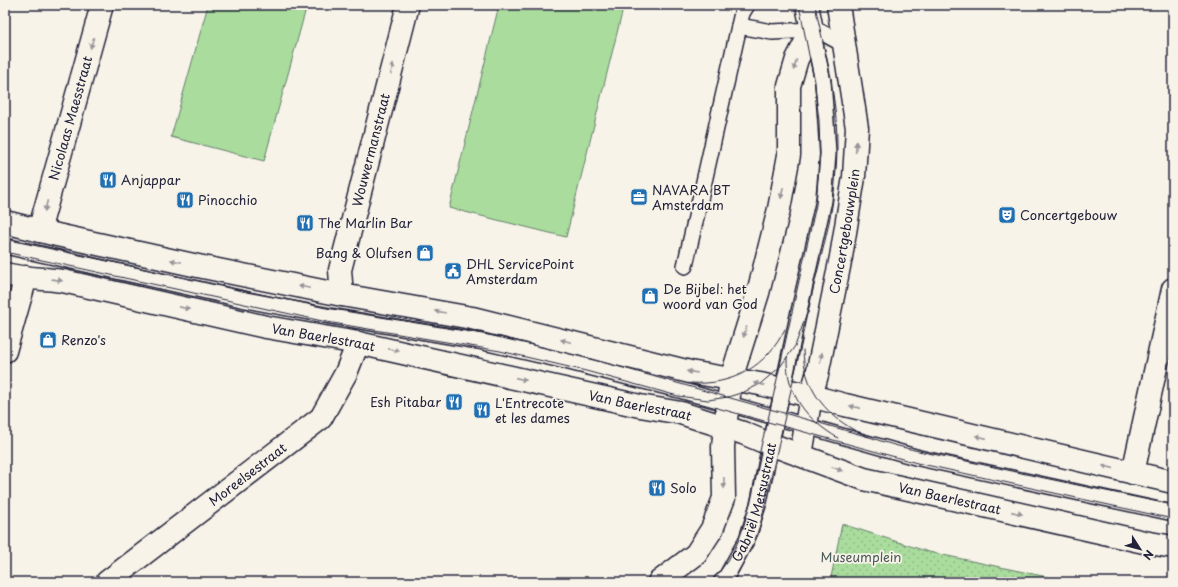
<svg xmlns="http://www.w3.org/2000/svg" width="1178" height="587" font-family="'Playpen Sans',sans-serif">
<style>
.green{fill:#a9dc9d;stroke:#667f6c}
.park{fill:url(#park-dots);stroke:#667f6c}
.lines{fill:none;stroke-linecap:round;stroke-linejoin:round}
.lane-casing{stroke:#22223b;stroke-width:18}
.street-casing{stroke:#22223b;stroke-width:25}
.secondary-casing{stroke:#22223b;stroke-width:25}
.lane{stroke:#f7f3e8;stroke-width:15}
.street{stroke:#f7f3e8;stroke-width:22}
.secondary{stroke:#f7f3e8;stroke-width:22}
.tram{stroke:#22223b;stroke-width:1}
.oneway{fill:#97959a}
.labels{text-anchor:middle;stroke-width:3.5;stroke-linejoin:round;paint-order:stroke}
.street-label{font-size:13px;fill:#22223b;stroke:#f7f3e8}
.poi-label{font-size:13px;fill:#22223b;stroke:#f7f3e8;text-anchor:start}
.park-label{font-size:13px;fill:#4a5a58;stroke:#f7f3e8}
</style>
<defs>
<pattern id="park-dots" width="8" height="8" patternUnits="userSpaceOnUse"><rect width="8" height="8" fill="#a9dc9d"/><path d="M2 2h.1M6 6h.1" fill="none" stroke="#91bc88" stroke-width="1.8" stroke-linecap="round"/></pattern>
</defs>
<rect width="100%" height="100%" fill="#f7f3e8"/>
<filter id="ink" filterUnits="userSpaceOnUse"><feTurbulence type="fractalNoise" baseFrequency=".025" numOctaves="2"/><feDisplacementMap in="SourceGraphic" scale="8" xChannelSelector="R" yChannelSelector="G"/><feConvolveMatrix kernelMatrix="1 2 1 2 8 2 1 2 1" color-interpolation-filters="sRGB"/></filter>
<g filter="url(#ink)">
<path class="green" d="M208,5H307L264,161L171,137Z
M499,5H624L566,237L449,208Z"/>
<path class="park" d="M842,524L929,552L1071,582H830Z"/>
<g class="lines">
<defs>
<g id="lane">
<path d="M739,26L742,13L747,5"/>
<path d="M5,246L246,300L330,316L479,341L557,359L687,392L919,458L1173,513"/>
<path d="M685,266L739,26L772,32L812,30L821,32L845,45"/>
<path id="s1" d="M721,582L725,579L747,539L759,502L797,320L824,200L828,154L826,122L823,81L812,30"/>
</g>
<g id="street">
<path id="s2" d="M39,231L102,5"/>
<path id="s3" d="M342,295L340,270L408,5"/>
<path d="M5,351L26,277"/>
<path d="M1133,473L1173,289"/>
<path id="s4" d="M107,582L321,418L346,373L358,343"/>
<path d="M659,582L696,554L712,529L724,498L723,447L725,427"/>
</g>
<g id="secondary">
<path d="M5,222L57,235L198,266L342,295L472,318L690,372L760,384L811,396L845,405L1173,482"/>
<path id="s5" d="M5,274C24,279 44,278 63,281L266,327L358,343L640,406L681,413L743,433L762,441L864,479L1144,542L1173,547"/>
<path d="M725,427L731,379L758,293L779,209L789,155V86L797,59L812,30L807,5"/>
<path id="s6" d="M801,455L811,396L817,375L841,257L854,177L857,128L838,5"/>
</g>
</defs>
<use href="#lane" class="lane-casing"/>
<use href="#street" class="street-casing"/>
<use href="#secondary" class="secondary-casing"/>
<use href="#lane" class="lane"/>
<use href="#street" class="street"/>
<use href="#secondary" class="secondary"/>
<path class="tram" d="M5,239L326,308L501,337L588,358L869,437
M5,252L327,322L500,351L586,371L678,396L708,400L728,397L744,392L760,384L780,367L795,346L809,308
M808,313C817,266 834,219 836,170C838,145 837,119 833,94C829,64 821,35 815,5
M803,350C804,387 823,412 854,430C886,447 936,454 971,462C1038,477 1106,491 1173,505
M787,357C786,395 807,420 838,438
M691,383C733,386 767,366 785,329
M699,403L917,463L1173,519
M711,582C719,572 727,563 733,552C750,521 754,476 762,442C764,433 767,424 769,415L816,205L820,153L819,120L814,80L799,5
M731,582L736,577L758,535L803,337"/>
</g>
<defs><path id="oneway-solid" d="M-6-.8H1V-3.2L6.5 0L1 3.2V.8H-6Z"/></defs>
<g class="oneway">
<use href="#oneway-solid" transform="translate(92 43) rotate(106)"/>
<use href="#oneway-solid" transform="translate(795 65) rotate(106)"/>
<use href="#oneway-solid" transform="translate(392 69) rotate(-76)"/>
<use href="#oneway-solid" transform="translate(856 147) rotate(-86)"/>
<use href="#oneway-solid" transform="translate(782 193) rotate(101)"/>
<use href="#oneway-solid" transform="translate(46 206) rotate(105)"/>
<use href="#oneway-solid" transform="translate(176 261) rotate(-168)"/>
<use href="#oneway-solid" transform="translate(57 280) rotate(9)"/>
<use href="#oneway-solid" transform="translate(304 287) rotate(-168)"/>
<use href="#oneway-solid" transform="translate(184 308) rotate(13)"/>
<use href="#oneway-solid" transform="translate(440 312) rotate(-170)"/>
<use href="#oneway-solid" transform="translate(745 332) rotate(107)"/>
<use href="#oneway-solid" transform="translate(566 341) rotate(-166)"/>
<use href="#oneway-solid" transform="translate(394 350) rotate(12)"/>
<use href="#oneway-solid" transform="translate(821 358) rotate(-79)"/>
<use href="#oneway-solid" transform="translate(692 372) rotate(-171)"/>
<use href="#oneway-solid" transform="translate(521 379) rotate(13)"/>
<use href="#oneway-solid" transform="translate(759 384) rotate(-167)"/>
<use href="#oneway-solid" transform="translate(855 407) rotate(-167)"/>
<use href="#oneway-solid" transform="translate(981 437) rotate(-167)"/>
<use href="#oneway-solid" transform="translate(1108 467) rotate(-167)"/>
<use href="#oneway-solid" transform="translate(837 469) rotate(21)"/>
<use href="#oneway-solid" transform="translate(724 483) rotate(89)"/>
<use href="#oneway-solid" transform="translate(1017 513) rotate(13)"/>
</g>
</g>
<defs>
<symbol id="restaurant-square" viewBox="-11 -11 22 22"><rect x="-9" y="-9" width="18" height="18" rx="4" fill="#1f6fb2" stroke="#f7f3e8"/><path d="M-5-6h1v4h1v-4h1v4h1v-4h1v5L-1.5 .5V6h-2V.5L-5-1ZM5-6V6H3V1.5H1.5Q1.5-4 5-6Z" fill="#fff"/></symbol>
<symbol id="office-square" viewBox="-11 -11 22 22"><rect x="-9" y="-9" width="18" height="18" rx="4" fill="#1f6fb2" stroke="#f7f3e8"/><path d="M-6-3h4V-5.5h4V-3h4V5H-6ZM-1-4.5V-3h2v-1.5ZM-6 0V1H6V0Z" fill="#fff"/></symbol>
<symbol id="theatre-square" viewBox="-11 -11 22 22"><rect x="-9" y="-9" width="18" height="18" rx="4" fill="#1f6fb2" stroke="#f7f3e8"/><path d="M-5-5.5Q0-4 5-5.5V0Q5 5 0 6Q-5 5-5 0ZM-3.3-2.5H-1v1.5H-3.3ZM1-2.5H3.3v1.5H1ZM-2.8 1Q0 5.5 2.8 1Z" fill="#fff"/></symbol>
<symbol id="shop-square" viewBox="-11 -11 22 22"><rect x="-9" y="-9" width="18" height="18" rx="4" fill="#1f6fb2" stroke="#f7f3e8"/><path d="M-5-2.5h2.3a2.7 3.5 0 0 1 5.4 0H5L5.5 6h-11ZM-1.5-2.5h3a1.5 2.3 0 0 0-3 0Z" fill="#fff"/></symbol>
<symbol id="civic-square" viewBox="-11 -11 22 22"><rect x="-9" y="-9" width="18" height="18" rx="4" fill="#1f6fb2" stroke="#f7f3e8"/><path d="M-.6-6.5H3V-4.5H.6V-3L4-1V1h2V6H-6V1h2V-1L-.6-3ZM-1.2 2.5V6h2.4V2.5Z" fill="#fff"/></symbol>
</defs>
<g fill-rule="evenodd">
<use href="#restaurant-square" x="98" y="170" width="20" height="20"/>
<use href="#office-square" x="629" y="187" width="20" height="20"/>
<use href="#restaurant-square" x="175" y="190" width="20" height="20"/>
<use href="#theatre-square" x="997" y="205" width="20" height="20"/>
<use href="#restaurant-square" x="295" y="213" width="20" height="20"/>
<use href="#shop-square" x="415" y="243" width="20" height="20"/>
<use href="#civic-square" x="443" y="261" width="20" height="20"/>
<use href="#shop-square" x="640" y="286" width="20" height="20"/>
<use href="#shop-square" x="38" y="330" width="20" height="20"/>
<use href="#restaurant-square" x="444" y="392" width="20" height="20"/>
<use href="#restaurant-square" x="472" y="400" width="20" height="20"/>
<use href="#restaurant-square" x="647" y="478" width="20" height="20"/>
</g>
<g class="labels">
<g class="street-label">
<text dy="5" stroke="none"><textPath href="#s2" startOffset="117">Nicolaas Maesstraat</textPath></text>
<text dy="5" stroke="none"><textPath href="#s3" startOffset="149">Wouwermanstraat</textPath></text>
<text dy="5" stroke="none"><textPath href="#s6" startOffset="228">Concertgebouwplein</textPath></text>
<text dy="5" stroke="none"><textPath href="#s5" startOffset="325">Van Baerlestraat</textPath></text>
<text dy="5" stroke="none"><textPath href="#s5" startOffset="649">Van Baerlestraat</textPath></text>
<text dy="5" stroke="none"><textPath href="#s4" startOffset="177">Moreelsestraat</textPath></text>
<text dy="5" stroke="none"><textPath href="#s5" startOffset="973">Van Baerlestraat</textPath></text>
<text dy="5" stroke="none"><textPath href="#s1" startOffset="88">Gabriël Metsustraat</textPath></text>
</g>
<g class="poi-label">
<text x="121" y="185">Anjappar</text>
<text x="652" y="195">NAVARA BT<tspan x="652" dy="15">Amsterdam</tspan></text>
<text x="198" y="205">Pinocchio</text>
<text x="1020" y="220">Concertgebouw</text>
<text x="318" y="228">The Marlin Bar</text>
<text x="412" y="258" text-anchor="end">Bang &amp; Olufsen</text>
<text x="466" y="269">DHL ServicePoint<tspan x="466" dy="15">Amsterdam</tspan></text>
<text x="663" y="294">De Bijbel: het<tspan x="663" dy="15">woord van God</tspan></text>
<text x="61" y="345">Renzo's</text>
<text x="441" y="407" text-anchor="end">Esh Pitabar</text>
<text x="495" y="408">L'Entrecote<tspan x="495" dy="15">et les dames</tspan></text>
<text x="670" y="493">Solo</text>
</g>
<g class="park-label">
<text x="861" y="562">Museumplein</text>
</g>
</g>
<rect width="1178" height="587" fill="none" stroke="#f7f3e8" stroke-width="20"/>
<rect x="10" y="10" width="1158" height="567" fill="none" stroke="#22223b" stroke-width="1.5" filter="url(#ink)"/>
<g transform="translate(1140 549) rotate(126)" stroke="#f7f3e8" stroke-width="3" paint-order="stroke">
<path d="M0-3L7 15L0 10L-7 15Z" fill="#22223b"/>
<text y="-6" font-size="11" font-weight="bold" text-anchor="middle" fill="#22223b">N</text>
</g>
</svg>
